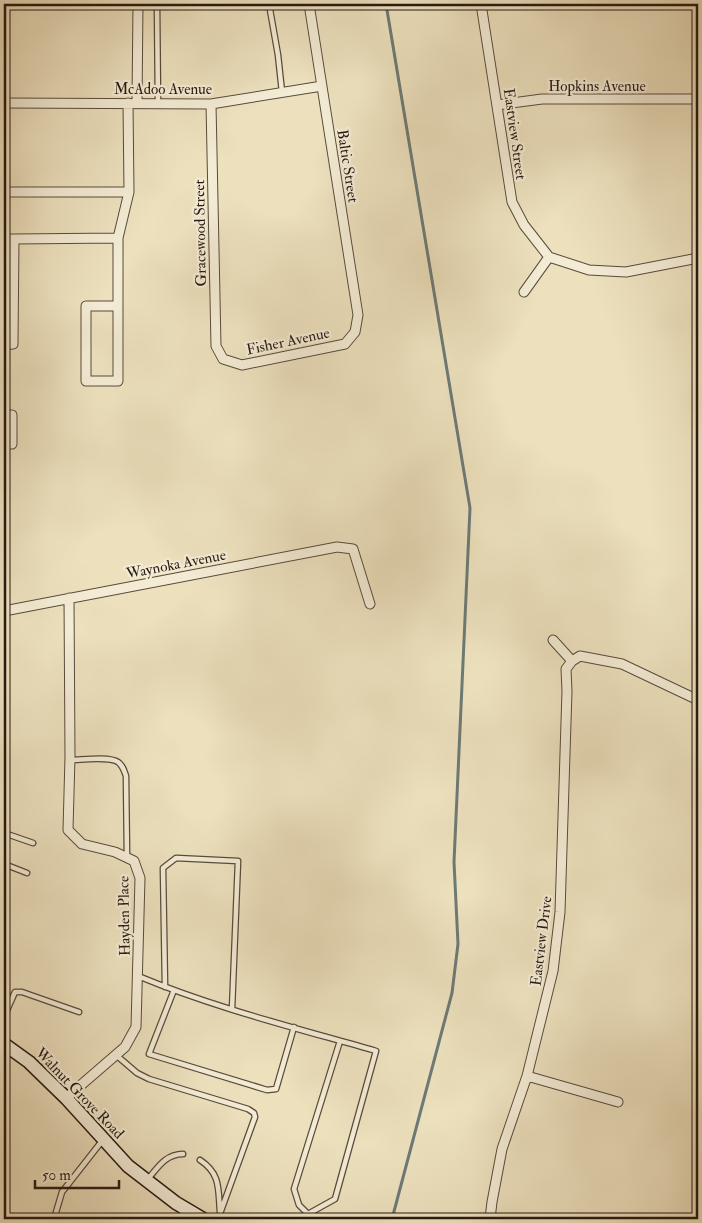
<svg xmlns="http://www.w3.org/2000/svg" width="702" height="1223" font-family="'IM FELL Double Pica',serif">
<style>
.lines{fill:none;stroke-linecap:round;stroke-linejoin:round}
.stream{stroke:#6d7a76;stroke-width:3}
.service-casing{stroke:#584b3c;stroke-width:7}
.minor-casing{stroke:#584b3c;stroke-width:11}
.secondary-casing{stroke:#271911;stroke-width:15}
.service{stroke:#f3ebd4;stroke-width:4.5}
.minor{stroke:#f3ebd4;stroke-width:9}
.secondary{stroke:#f3ebd4;stroke-width:12}
.labels{text-anchor:middle;stroke-width:4.5;stroke-linejoin:round;paint-order:stroke}
.street-label{font-size:15px;fill:#271911;stroke:#f3ebd4}
</style>
<rect width="100%" height="100%" fill="#ece0bd"/>
<filter id="stains"><feTurbulence type="fractalNoise" baseFrequency=".004" numOctaves="4"/><feColorMatrix values="0 0 0 0 .2 0 0 0 0 .09 0 0 0 0 .02 0 0 0 .5 -.17"/></filter>
<radialGradient id="worn" r=".72"><stop offset=".6" stop-color="#630" stop-opacity="0"/><stop offset="1" stop-color="#630" stop-opacity=".3"/></radialGradient>
<g class="lines">
<path class="stream" d="M386,4L470,508L454,862L458,944L452,993L392,1219"/>
<defs>
<path id="service" d="M157,4L158,104
M269,4L278,55L282,92
M70,760C81,760 109,756 118,762C123,766 124,770 126,776L127,858
M4,833L33,843
M4,864L27,873
M138,976C215,1008 296,1028 376,1051L335,1199L308,1214L306,1219
M165,987L163,868L176,858L238,861L232,1009
M174,990L149,1054L267,1090L276,1089L294,1027
M4,1017L15,992H22L79,1012
M116,1055L137,1073L149,1079L248,1109L254,1113L255,1117L218,1219
M200,1160C221,1174 218,1189 220,1212
M148,1179C158,1167 166,1154 183,1154
M308,1214L299,1205L294,1189L340,1041
M54,1219L62,1192L102,1141"/>
<path id="minor" d="M481,4L512,202L524,225L549,257
M4,103L211,104L322,86
M128,103L129,192
M137,103L138,4
M211,104L216,346L223,359L242,365L345,344L355,332L358,315L309,4
M497,105L542,99H698
M4,192H129L118,238V381H86V306H117
M4,239H14L13,344L4,345
M14,239L118,238
M549,257L589,270L626,272L698,258
M524,292L549,257
M4,415H12V444H4
M4,611L337,547L353,549L370,604
M553,640L572,661
M527,1076L618,1102
M66,1098L125,1047L136,1027L140,878L134,861L115,852L82,844L68,830L70,757L69,598
M490,1219L492,1202L502,1149L527,1076L553,971L560,912L567,691L566,669L572,661L580,656L622,664L698,700"/>
<path id="secondary" d="M4,1044L29,1062L66,1098L128,1166L176,1203L203,1219"/>
</defs>
<use href="#service" class="service-casing"/>
<use href="#minor" class="minor-casing"/>
<use href="#secondary" class="secondary-casing"/>
<use href="#service" class="service"/>
<use href="#minor" class="minor"/>
<use href="#secondary" class="secondary"/>
</g>
<g class="labels">
<g class="street-label">
<text x="597" y="91">Hopkins Avenue</text>
<text x="163" y="94">McAdoo Avenue</text>
<text transform="translate(515 134) rotate(82)" y="5">Eastview Street</text>
<text transform="translate(348 166) rotate(81)" y="5">Baltic Street</text>
<text transform="translate(200 233) rotate(-91)" y="5">Gracewood Street</text>
<text transform="translate(288 341) rotate(-12)" y="5">Fisher Avenue</text>
<text transform="translate(176 564) rotate(-11)" y="5">Waynoka Avenue</text>
<text transform="translate(124 916) rotate(-91)" y="5">Hayden Place</text>
<text transform="translate(541 941) rotate(-83)" y="5">Eastview Drive</text>
<text transform="translate(80 1093) rotate(46)" y="5">Walnut Grove Road</text>
</g>
</g>
<rect width="702" height="1223" fill="none" stroke="#ece0bd" stroke-width="20"/>
<rect x="5" y="5" width="692" height="1213" fill="none" stroke="#271911" stroke-width="2.5"/>
<rect x="10" y="10" width="682" height="1203" fill="none" stroke="#271911"/>
<path d="M35 1180v8h84v-8" fill="none" stroke="#271911" stroke-width="2.5"/>
<text x="42" y="1180" font-size="15" fill="#271911" stroke="#f3ebd4" stroke-width="4" paint-order="stroke">50 m</text>
<rect width="100%" height="100%" filter="url(#stains)"/>
<rect width="100%" height="100%" fill="url(#worn)"/>
</svg>
